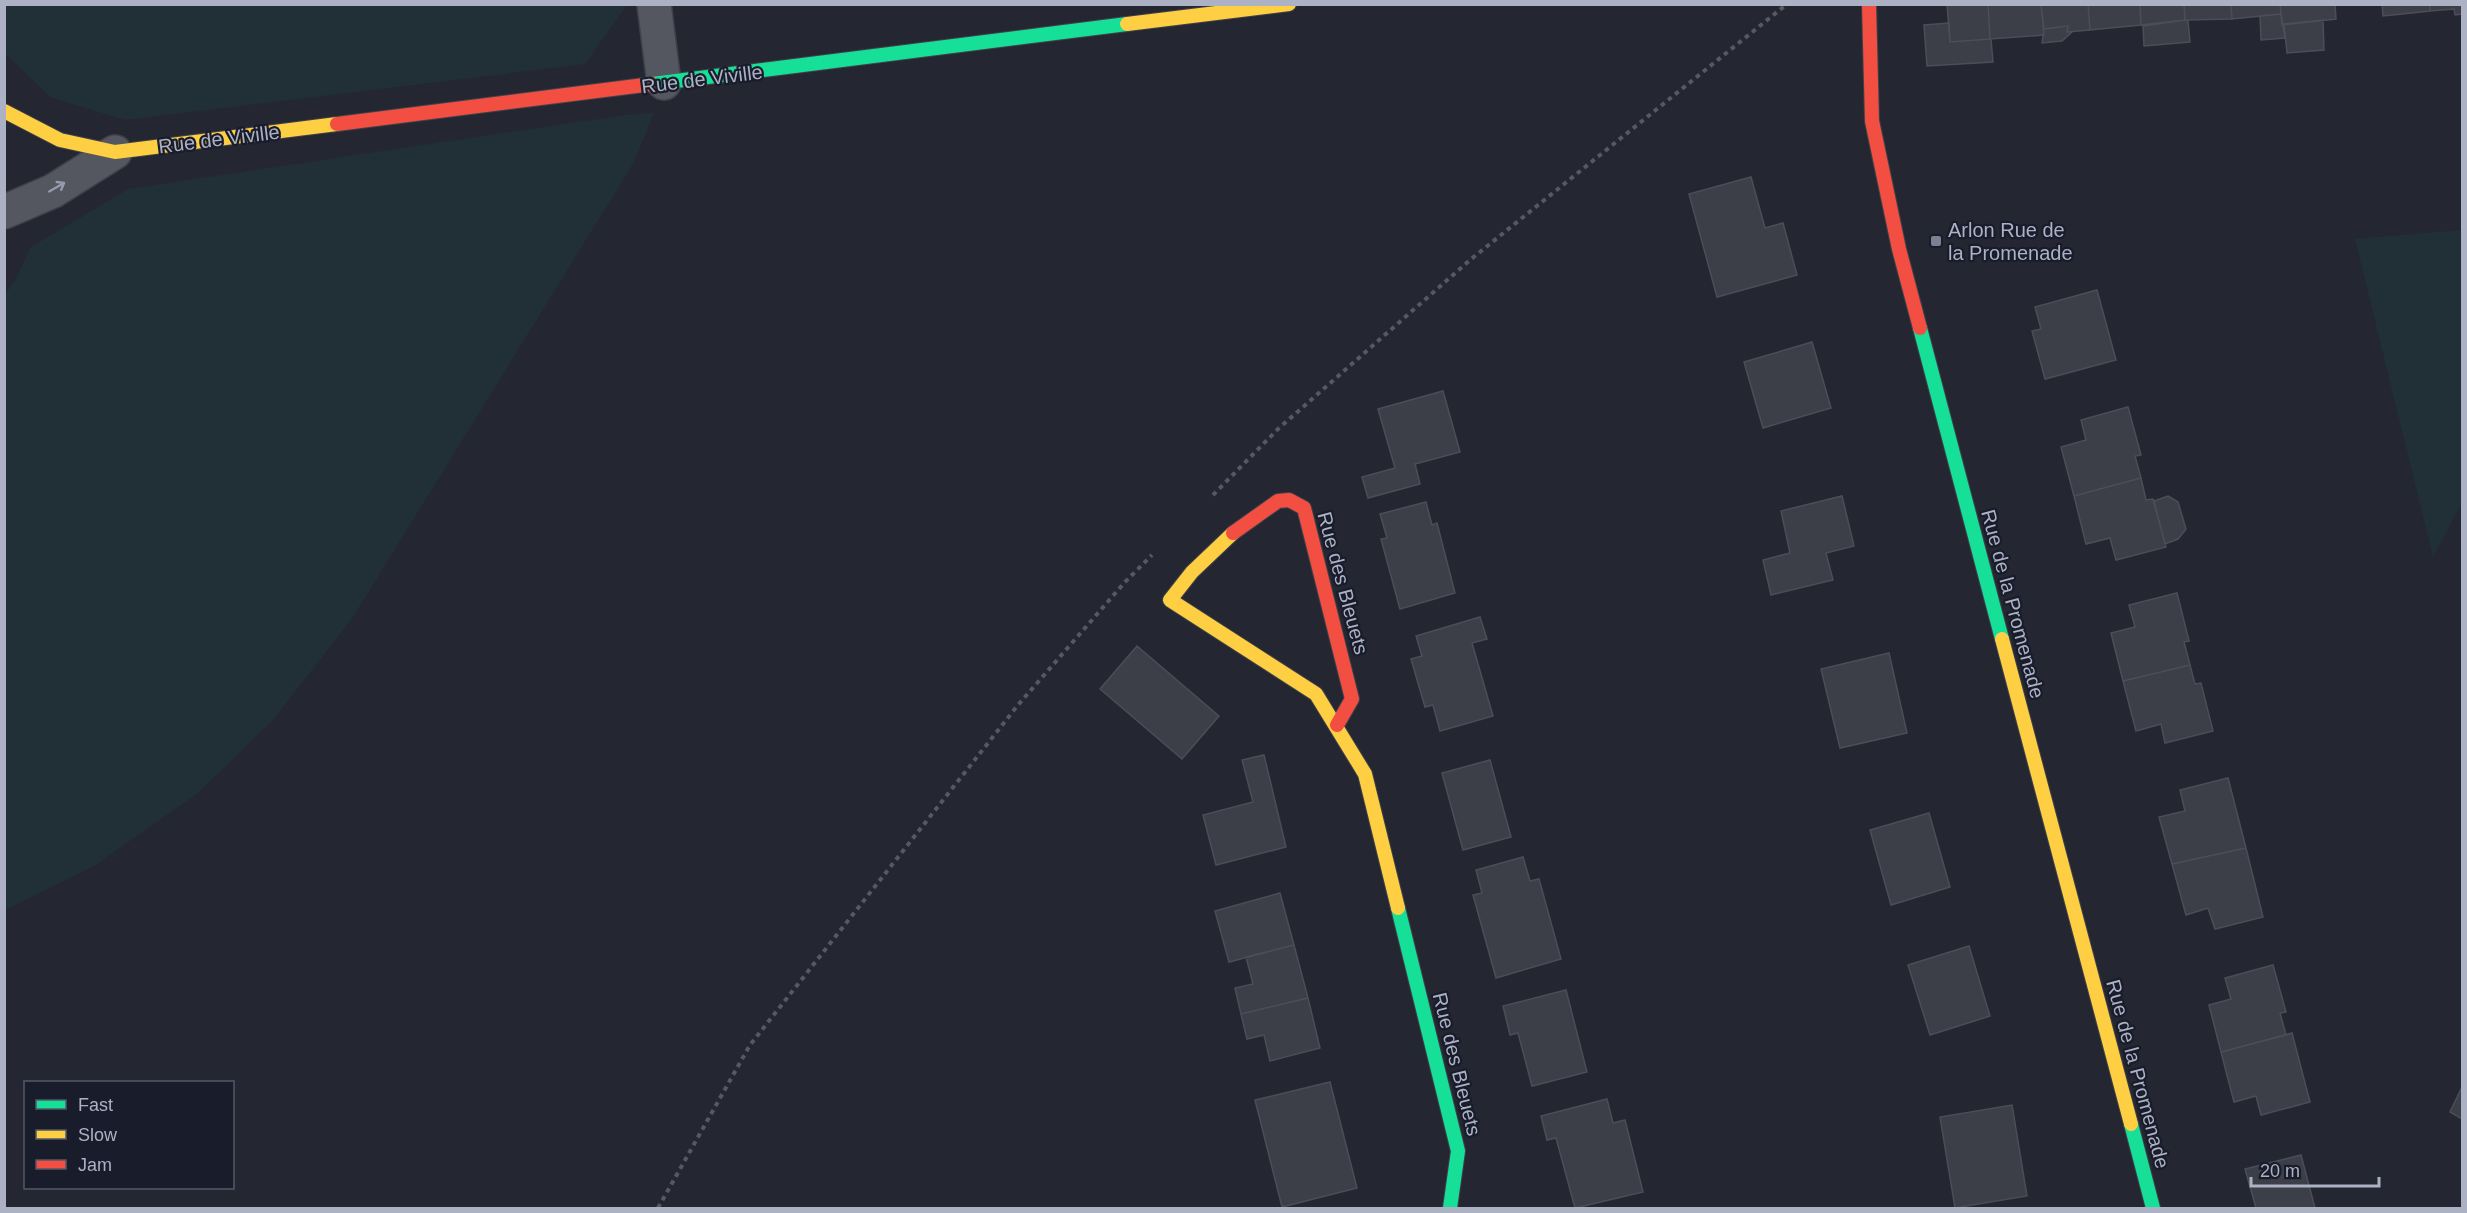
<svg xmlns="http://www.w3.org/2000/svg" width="2467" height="1213" font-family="Helvetica,sans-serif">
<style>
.green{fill:#212f36}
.building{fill:#3c3e48;stroke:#4b4e5a;stroke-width:1.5}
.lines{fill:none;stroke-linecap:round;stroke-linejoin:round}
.street-casing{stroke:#40424a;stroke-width:36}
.fast-casing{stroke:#40424a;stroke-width:16}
.slow-casing{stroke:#40424a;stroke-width:16}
.jam-casing{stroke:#40424a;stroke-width:16}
.path{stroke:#565962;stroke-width:4;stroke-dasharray:4.5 4.5;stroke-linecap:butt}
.street{stroke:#545660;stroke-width:33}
.fast{stroke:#16e098;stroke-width:14}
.slow{stroke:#ffcf43;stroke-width:14}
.jam{stroke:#f24e42;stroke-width:14}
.oneway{stroke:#969aab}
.poi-dot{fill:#7c8191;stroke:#181c2b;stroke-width:2}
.labels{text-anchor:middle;stroke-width:4.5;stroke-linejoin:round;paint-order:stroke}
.street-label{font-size:20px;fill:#acb1c4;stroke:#181c2b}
.poi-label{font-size:20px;fill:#acb1c4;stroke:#181c2b;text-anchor:start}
</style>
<rect width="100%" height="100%" fill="#242731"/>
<path class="green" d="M627,5L585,64L125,120L50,97L5,53V5Z
M654,113L634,162L353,617L273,720L198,793L94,866L5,910L4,296L16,279L31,247L128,189L625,115Z
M2462,230V503L2433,557L2355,239Z"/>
<path class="building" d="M1947,4H1988L1990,39L1950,42Z
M1988,4H2041L2044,35L1990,39Z
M2041,4H2088L2090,30L2067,32L2068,26L2044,29Z
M2088,4H2140L2141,25L2090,30Z
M2140,4H2184L2185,20L2141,25Z
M2184,4H2231L2232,19L2185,20Z
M2231,4H2280L2281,14L2232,19Z
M2280,4H2335L2336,19L2282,25Z
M2382,4H2430V11L2383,16Z
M2430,4H2462V14L2455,15L2454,9L2430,11Z
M2281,14L2285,38L2261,40L2260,16Z
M2185,20L2188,21L2190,42L2144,46L2143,26Z
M2323,20L2324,50L2287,53L2284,24Z
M1949,23L1950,42L1991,39L1993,62L1927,66L1924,25Z
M2068,26L2067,32H2072L2062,41L2042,43L2044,29Z
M1751,177L1765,228L1783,223L1797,275L1717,297L1689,194Z
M2097,290L2116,360L2045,379L2032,331L2041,329L2035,307Z
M1812,342L1831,408L1763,428L1744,362Z
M1443,391L1460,452L1415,464L1420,484L1368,498L1362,477L1395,468L1378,409Z
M2128,407L2141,455L2135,456L2141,478L2074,496L2061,447L2086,440L2081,420Z
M2141,478L2146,500L2153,499L2166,547L2116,560L2110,538L2086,544L2074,496Z
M1842,496L1854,546L1826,553L1833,580L1771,595L1763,560L1790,553L1781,511Z
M2168,496L2178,502L2186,529L2178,539L2165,544L2154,501Z
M1426,502L1432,525L1437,523L1455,593L1400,609L1381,539L1387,538L1380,514Z
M2177,593L2189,641L2184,642L2190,665L2123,681L2111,633L2135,627L2129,605Z
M1480,617L1487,639L1472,643L1493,716L1440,731L1433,705L1425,707L1411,659L1422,656L1416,636Z
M1137,646L1219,716L1182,759L1100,689Z
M1889,653L1907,733L1840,748L1821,669Z
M2190,665L2195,684L2201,683L2213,731L2165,743L2161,724L2136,731L2123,681Z
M1264,755L1286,847L1216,865L1203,815L1253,802L1242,760Z
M1490,760L1511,837L1463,850L1442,773Z
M2228,778L2246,848L2172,864L2159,817L2185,811L2180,790Z
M1929,813L1950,887L1891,905L1870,830Z
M2246,848L2263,917L2215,929L2208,908L2186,915L2172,864Z
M1523,857L1530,881L1539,879L1561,959L1496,978L1473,895L1482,893L1476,870Z
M1280,893L1294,945L1229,962L1215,911Z
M1294,945L1308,998L1241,1014L1235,988L1253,984L1246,957Z
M1969,946L1990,1016L1930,1035L1908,965Z
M2273,965L2286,1012L2280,1013L2286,1035L2221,1052L2209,1005L2231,999L2225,978Z
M1566,990L1587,1072L1532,1086L1518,1033L1510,1035L1503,1006Z
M1308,998L1320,1048L1270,1061L1264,1035L1247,1039L1241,1014Z
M2292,1033L2310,1102L2261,1115L2256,1096L2234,1102L2221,1052Z
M1330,1082L1357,1188L1282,1207L1255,1100Z
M2462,1087V1119L2450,1112Z
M1607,1099L1613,1123L1625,1120L1643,1192L1575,1208L1556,1138L1547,1140L1541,1116Z
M2012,1105L2027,1196L1955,1208L1940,1117Z
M2301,1155L2315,1208H2256L2245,1169Z"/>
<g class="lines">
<defs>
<path id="street" d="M654,4L664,83
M4,212L53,191L115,152"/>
<path id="fast" d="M652,84L1127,24
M1920,328L2002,639
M1398,908L1458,1151L1450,1208
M2131,1124L2153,1208"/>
<path id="slow" d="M1127,24L1289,4
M4,111L60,140L115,152L337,124
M1233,533L1192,572L1170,600L1316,694L1365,774L1398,908
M2002,639L2131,1124"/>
<path id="jam" d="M1869,4L1872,121L1899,249L1920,328
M337,124L652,84
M1233,533L1278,501L1289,500L1304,508L1352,699L1337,725"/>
</defs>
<use href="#street" class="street-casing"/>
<use href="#fast" class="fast-casing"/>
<use href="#slow" class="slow-casing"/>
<use href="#jam" class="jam-casing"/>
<path class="path" d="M1213,495L1278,429L1470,260L1787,4
M658,1208L750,1045L1018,705L1125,582L1152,555"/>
<use href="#street" class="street"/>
<use href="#fast" class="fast"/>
<use href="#slow" class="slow"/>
<use href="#jam" class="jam"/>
</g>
<defs><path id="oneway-shaft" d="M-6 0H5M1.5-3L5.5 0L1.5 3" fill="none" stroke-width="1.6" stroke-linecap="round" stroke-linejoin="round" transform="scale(1.5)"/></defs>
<use class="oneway" href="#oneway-shaft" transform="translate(57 187) rotate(-30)"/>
<rect class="poi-dot" x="1930" y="235" width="12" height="12" rx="3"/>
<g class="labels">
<g class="street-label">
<text transform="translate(702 79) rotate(-7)" y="7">Rue de Viville</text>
<text transform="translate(219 139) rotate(-7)" y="7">Rue de Viville</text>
<text transform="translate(1343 583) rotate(75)" y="7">Rue des Bleuets</text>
<text transform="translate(2013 604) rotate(75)" y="7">Rue de la Promenade</text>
<text transform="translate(1457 1064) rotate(76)" y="7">Rue des Bleuets</text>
<text transform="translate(2138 1074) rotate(75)" y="7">Rue de la Promenade</text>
</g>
<g class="poi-label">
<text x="1948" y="237">Arlon Rue de<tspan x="1948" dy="23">la Promenade</tspan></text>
</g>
</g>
<rect width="2467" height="1213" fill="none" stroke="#acb1c4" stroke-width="12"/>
<rect x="24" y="1081" width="210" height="108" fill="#181c2b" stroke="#535868" stroke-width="1.5"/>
<rect x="36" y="1100" width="30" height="9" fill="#16e098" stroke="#535868" stroke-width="1.5"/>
<text x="78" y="1111" font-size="18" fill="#acb1c4">Fast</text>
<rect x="36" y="1130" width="30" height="9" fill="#ffcf43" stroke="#535868" stroke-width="1.5"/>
<text x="78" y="1141" font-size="18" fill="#acb1c4">Slow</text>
<rect x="36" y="1160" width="30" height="9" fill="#f24e42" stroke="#535868" stroke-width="1.5"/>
<text x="78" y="1171" font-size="18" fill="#acb1c4">Jam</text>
<path d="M2251 1177v9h128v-9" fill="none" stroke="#acb1c4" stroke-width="3"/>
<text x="2260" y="1177" font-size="18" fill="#acb1c4" stroke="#181c2b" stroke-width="4.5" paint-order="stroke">20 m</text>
</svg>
